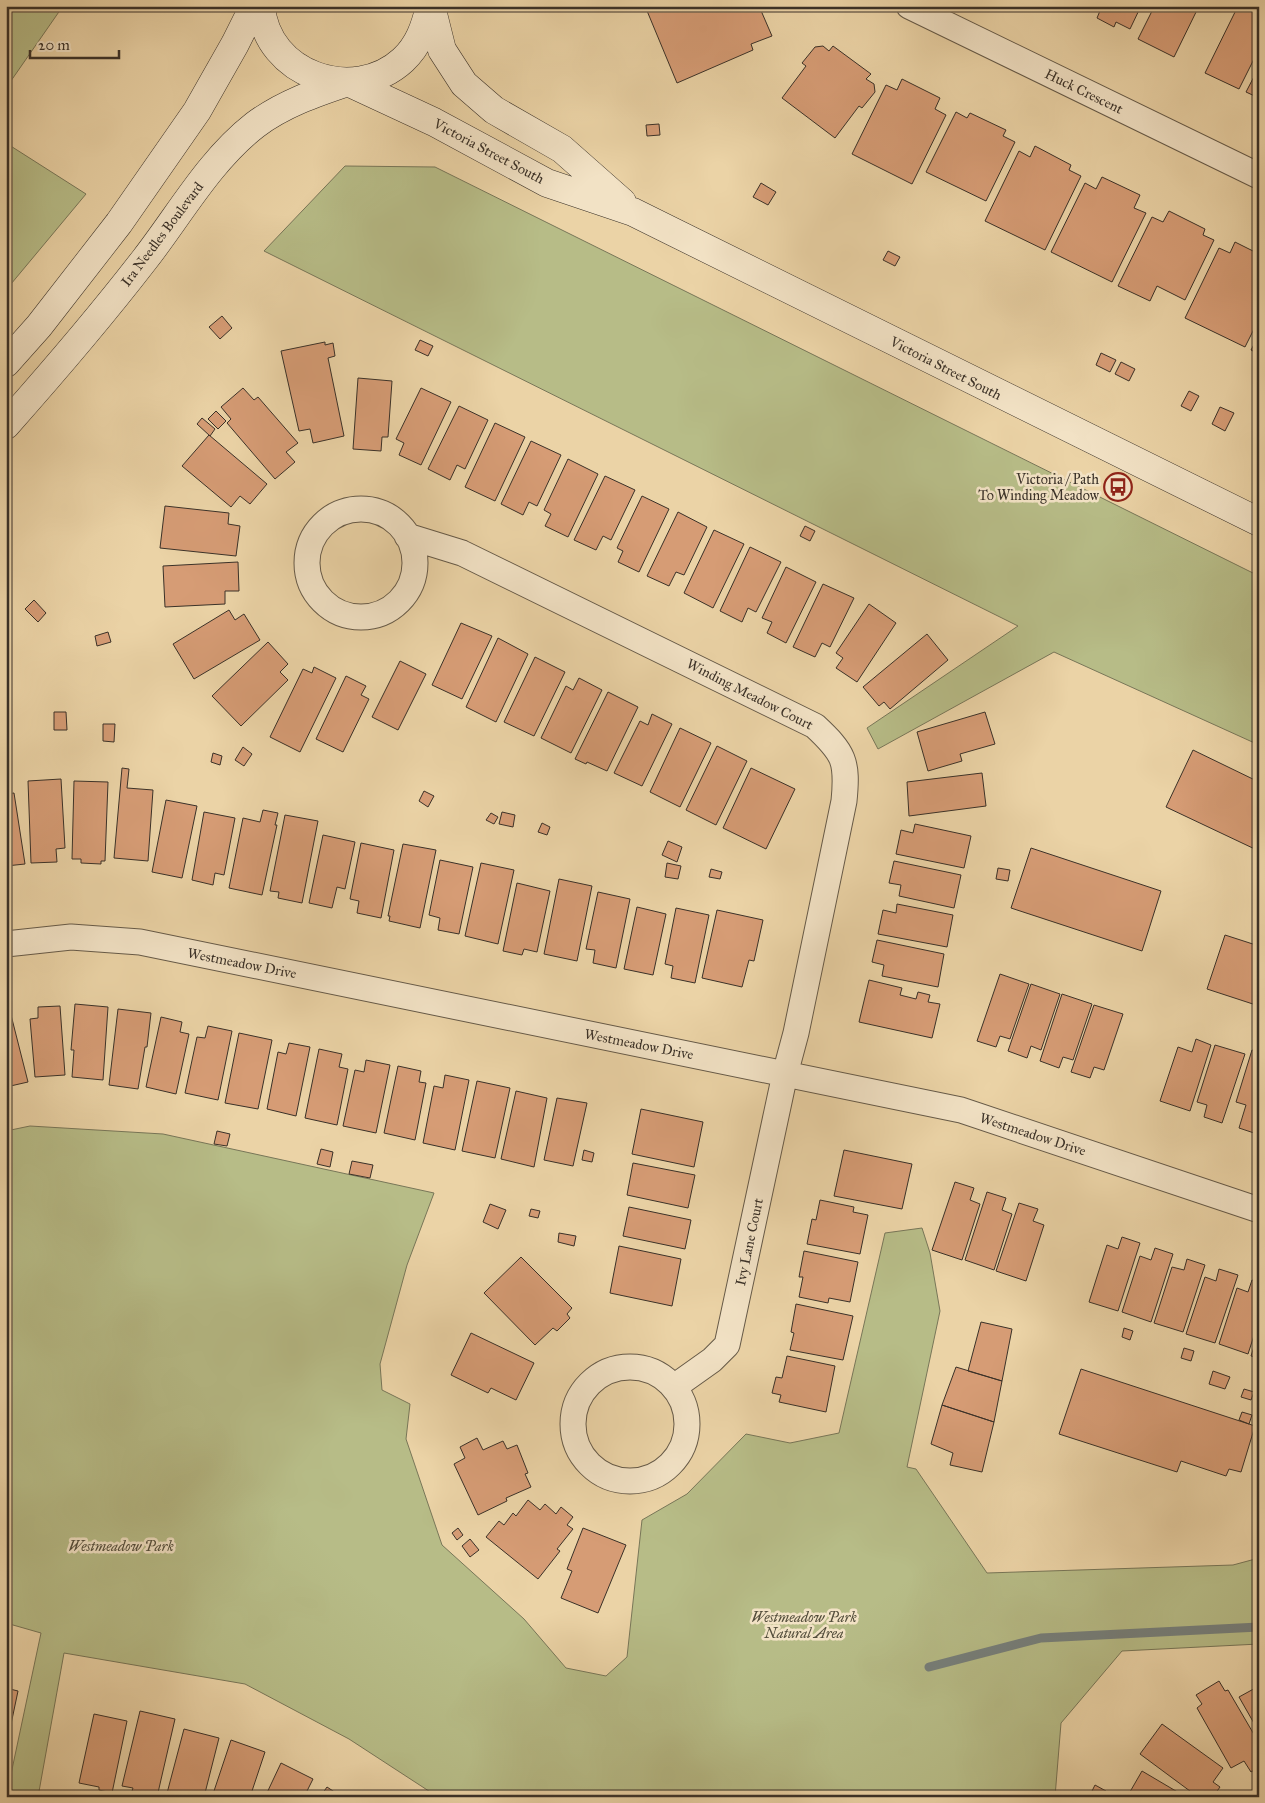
<svg xmlns="http://www.w3.org/2000/svg" width="1265" height="1803" font-family="'IM FELL Great Primer',serif">
<style>
.green{fill:#b7bc87;stroke:#787658}
.lines{fill:none;stroke-linecap:round;stroke-linejoin:round}
.stream{stroke:#77807c;stroke-width:9}
.building{fill:#d69c75;stroke:#3a3128}
.street-casing{stroke:#665a48;stroke-width:27}
.secondary-casing{stroke:#3a3128;stroke-width:29}
.street{stroke:#f2e2c5;stroke-width:25}
.secondary{stroke:#f2e2c5;stroke-width:28}
.labels{text-anchor:middle;stroke-width:5;stroke-linejoin:round;paint-order:stroke}
.street-label{font-size:14px;fill:#3a3128;stroke:#f2e2c5}
.poi-label{font-size:14px;fill:#3a3128;stroke:#f2e2c5;text-anchor:end}
.park-label{font-size:14px;font-style:italic;fill:#534d3b;stroke:#f2e2c5}
</style>
<rect width="100%" height="100%" fill="#ebd3a6"/>
<filter id="stains"><feTurbulence type="fractalNoise" baseFrequency=".004" numOctaves="4"/><feColorMatrix values="0 0 0 0 .2 0 0 0 0 .09 0 0 0 0 .02 0 0 0 .5 -.17"/></filter>
<radialGradient id="worn" r=".72"><stop offset=".6" stop-color="#630" stop-opacity="0"/><stop offset="1" stop-color="#630" stop-opacity=".3"/></radialGradient>
<path class="green" d="M6,6H63L6,88Z
M6,143L86,194L6,290Z
M345,166L435,167L1259,576V745L1054,652L878,749L867,728L1018,626L264,251Z
M30,1126L163,1134L434,1193L407,1265L380,1364L382,1390L410,1404L406,1439L442,1545L524,1619L566,1668L606,1676L627,1657L642,1520L687,1494L746,1434L790,1443L839,1433L885,1233L922,1228L930,1253L940,1311L907,1467L916,1469L987,1573L1233,1565L1259,1558V1644L1122,1651L1061,1723L1055,1797H438L349,1739L245,1684L64,1653L38,1797H16L7,1793L41,1633L6,1623V1131Z"/>
<g class="lines">
<path class="stream" d="M929,1667L1041,1638L1259,1627"/>
</g>
<path class="building" d="M645,6H759L772,36L751,44L753,50L677,83Z
M1102,6H1141L1130,29L1116,22L1114,27L1097,18Z
M1156,6H1199L1174,57L1138,39L1154,7Z
M1238,6L1255,13L1259,6V49L1239,89L1205,73Z
M823,46L829,51L833,46L871,74L866,79L874,84L875,92L862,108L859,106L835,138L782,98L806,66L802,63L815,47Z
M1259,67V98L1246,92Z
M902,79L940,98L935,109L946,115L912,184L852,154L886,85L897,90Z
M956,112L967,118L970,113L1006,130L1003,136L1015,142L986,201L926,172Z
M659,124L660,135L647,136L646,125Z
M1035,146L1071,165L1069,170L1081,176L1045,250L985,221L1019,151L1030,157Z
M1102,177L1140,195L1134,208L1146,213L1112,282L1051,252L1085,183L1096,189Z
M761,183L776,192L768,205L753,197Z
M1169,211L1205,229L1203,235L1214,240L1185,300L1157,286L1150,301L1118,286L1152,217L1163,222Z
M1235,242L1259,254V319L1245,347L1185,318L1219,248L1230,253Z
M888,251L900,257L895,266L883,260Z
M222,316L232,328L220,339L209,327Z
M1259,335V354L1251,350Z
M420,340L433,346L428,356L415,350Z
M325,342V345L333,343L335,356L328,358L344,436L313,443L310,429L299,431L281,351Z
M1101,353L1116,360L1110,372L1096,365Z
M1121,362L1135,369L1129,381L1115,374Z
M358,378L392,381L388,437H382L381,451L353,449Z
M243,388L254,400L258,397L298,443L286,452L295,462L275,479L227,423L231,419L221,407Z
M421,388L451,402L421,465L399,455L404,443L396,439Z
M1189,391L1199,396L1191,411L1181,406Z
M459,406L488,420L465,469L457,465L450,480L428,469Z
M1220,407L1234,413L1225,431L1212,424Z
M216,411L226,421L218,429L208,419Z
M202,418L215,429L210,436L197,424Z
M495,423L525,437L495,501L465,487Z
M209,435L267,484L250,504L240,496L231,507L182,466Z
M531,441L561,455L537,506L529,502L523,515L501,504Z
M568,459L598,474L568,537L545,526L551,514L544,510Z
M605,476L635,490L611,540L603,536L596,550L574,540Z
M642,496L669,509L639,572L618,562L623,551L617,548Z
M165,506L229,513L228,524L240,526L236,556L160,548Z
M678,512L707,527L684,575L676,572L669,586L647,576Z
M805,526L815,531L810,541L800,536Z
M714,530L744,544L713,608L684,593Z
M750,547L781,562L756,612L748,608L742,622L720,611Z
M238,562L239,591H225V604L165,607L163,566Z
M786,567L816,582L786,643L767,633L772,622L762,618Z
M823,584L854,598L830,647L822,643L815,657L793,647Z
M34,600L46,613L38,622L25,609Z
M869,604L896,623L857,682L836,668L843,658L836,653Z
M229,610L235,620L244,614L260,640L194,679L173,644Z
M461,623L492,636L462,699L432,685Z
M108,632L111,642L97,646L95,636Z
M927,634L948,660L890,709L884,702L879,706L863,687Z
M498,638L528,654L496,722L466,707Z
M268,642L288,664L280,672L288,680L241,726L212,696Z
M535,657L565,672L534,736L504,722Z
M400,661L426,674L398,730L372,717Z
M314,667L336,678L300,752L270,737L303,669L312,673Z
M346,676L366,686L361,695L369,699L343,752L316,739Z
M579,678L602,690L571,753L541,738L566,686L573,690Z
M608,692L638,707L607,771L587,762L586,764L575,759Z
M54,712H66L67,730H54Z
M985,712L995,744L960,754L962,761L928,771L917,732Z
M652,714L672,724L642,786L614,773L640,721L648,725Z
M103,724H115L114,742L103,741Z
M680,728L711,743L680,807L650,792Z
M717,746L747,761L716,825L686,810Z
M243,747L252,754L244,766L235,760Z
M1193,750L1259,782V851L1166,807Z
M213,753L222,756L220,765L211,762Z
M122,768L129,769L127,788L153,790L148,861L114,858Z
M751,768L795,789L766,849L723,828Z
M982,773L986,806L909,816L907,782Z
M61,779L65,848L56,849L57,862L31,863L28,781Z
M74,781L108,782L105,861H101V864L81,863V859H72Z
M424,791L434,796L428,807L419,801Z
M14,793L25,864L6,866V794Z
M166,800L197,806L182,878L152,872Z
M263,810L278,813L275,825H277L262,895L229,888L243,818L260,822Z
M204,812L235,818L224,875L215,873L213,885L192,880Z
M502,812L515,815L513,827L499,824Z
M491,813L498,817L494,824L486,820Z
M285,815L318,821L302,903L278,898L279,892L270,891Z
M542,823L550,827L547,835L538,832Z
M915,824L971,836L964,868L896,854L901,830L913,833Z
M323,835L355,842L345,889L337,887L332,908L309,903Z
M668,841L682,847L677,862L662,855Z
M361,843L394,850L381,918L357,913L359,901L350,899Z
M403,844L436,850L420,928L389,921L390,916H388Z
M1031,848L1161,891L1142,951L1011,908Z
M440,860L473,867L459,934L438,930L440,918L429,915Z
M894,861L961,875L954,908L899,896L901,885L889,883Z
M481,863L514,870L498,944L465,936Z
M667,863L681,866L678,879L665,877Z
M998,868L1010,870L1008,881L996,879Z
M711,869L722,872L720,879L709,877Z
M559,879L592,886L577,961L544,954Z
M517,883L550,891L537,952L524,949L522,955L503,951Z
M598,892L630,899L616,968L593,963L595,950L586,949Z
M897,904L953,915L947,947L878,934L883,910L896,913Z
M637,907L666,914L653,975L624,969Z
M676,908L709,915L695,983L671,978L673,966L665,964Z
M717,910L763,920L754,961L749,960L742,987L702,978Z
M1225,935L1259,946V1006L1207,989Z
M877,940L944,954L938,987L882,976L884,965L872,962Z
M1000,974L1029,984L1010,1039L1000,1036L996,1047L977,1041Z
M869,980L902,988L900,995L916,999L918,992L930,995L928,1002L940,1004L932,1038L859,1022Z
M1031,984L1060,994L1041,1050L1031,1046L1027,1058L1008,1051Z
M1062,994L1092,1004L1073,1060L1063,1057L1059,1068L1040,1061Z
M75,1004L108,1007L103,1080L72,1077L74,1050H71Z
M1094,1005L1123,1014L1104,1070L1094,1067L1090,1078L1071,1072Z
M60,1006L65,1075L35,1077L30,1019L38,1018V1007Z
M118,1009L151,1013L147,1047H145L138,1089L109,1085Z
M10,1011L28,1082L6,1087V1012Z
M161,1017L182,1022L180,1032L189,1034L176,1094L146,1087Z
M208,1026L232,1031L218,1100L185,1093L197,1037L205,1038Z
M239,1033L272,1040L258,1109L225,1103Z
M1196,1039L1211,1045L1190,1111L1160,1101L1178,1047L1192,1052Z
M289,1043L310,1047L296,1116L267,1109L278,1052L286,1054Z
M1215,1045L1245,1054L1222,1123L1204,1117L1207,1105L1197,1102Z
M319,1049L342,1054L339,1067L348,1069L337,1125L305,1118Z
M1252,1050L1259,1052V1128L1257,1134L1239,1128L1246,1105L1236,1102Z
M366,1060L390,1065L376,1133L343,1126L355,1070L364,1072Z
M398,1066L421,1071L419,1082L426,1083L415,1140L384,1133Z
M445,1075L469,1080L455,1150L423,1143L434,1086L443,1088Z
M477,1081L510,1088L495,1158L462,1151Z
M516,1091L547,1098L534,1167L501,1159Z
M557,1098L587,1103L573,1166L544,1160Z
M641,1109L703,1122L694,1167L632,1154Z
M217,1131L230,1134L227,1146L214,1144Z
M321,1149L333,1152L330,1167L317,1164Z
M584,1150L594,1153L592,1162L582,1160Z
M844,1150L912,1164L902,1209L834,1196Z
M352,1161L373,1165L370,1178L349,1174Z
M633,1163L695,1175L688,1208L627,1195Z
M955,1182L974,1188L970,1200L980,1204L962,1260L932,1250Z
M987,1192L1006,1198L1002,1210L1012,1214L994,1270L965,1260Z
M820,1200L854,1207L853,1212L868,1215L860,1254L807,1244L812,1219L816,1220Z
M1019,1203L1038,1209L1033,1221L1044,1225L1026,1281L996,1271Z
M490,1204L506,1210L498,1229L483,1222Z
M629,1207L691,1220L685,1249L623,1236Z
M531,1209L540,1211L538,1218L529,1216Z
M559,1233L576,1236L574,1246L558,1242Z
M1122,1237L1140,1243L1118,1311L1089,1302L1107,1245L1118,1249Z
M619,1246L681,1259L672,1306L610,1293Z
M1155,1248L1173,1254L1151,1322L1122,1312L1140,1256L1151,1260Z
M804,1251L858,1262L850,1302L829,1298L828,1303L799,1297L803,1277H799Z
M521,1257L572,1308L567,1314L570,1318L557,1331L553,1328L535,1345L484,1293Z
M1187,1259L1205,1265L1183,1332L1154,1323L1172,1267L1184,1270Z
M1219,1269L1238,1275L1215,1343L1186,1334L1205,1277L1216,1281Z
M1252,1280L1259,1282V1320L1248,1354L1219,1344L1237,1288L1248,1292Z
M796,1304L853,1316L843,1360L790,1350L794,1333L791,1332Z
M981,1322L1012,1329L1002,1381L968,1371Z
M1124,1328L1133,1331L1130,1340L1122,1337Z
M1259,1331V1358L1251,1356Z
M471,1333L534,1363L516,1400L491,1388L488,1393L451,1375Z
M1184,1348L1194,1351L1191,1361L1181,1358Z
M787,1356L835,1366L826,1412L779,1402L781,1395L772,1393L776,1377L782,1378Z
M956,1367L1002,1381L994,1422L942,1405Z
M1081,1369L1255,1426L1241,1472L1229,1469L1226,1476L1181,1461L1177,1472L1059,1434Z
M1213,1371L1230,1377L1225,1389L1209,1384Z
M1244,1389L1254,1392L1251,1400L1241,1397Z
M942,1405L994,1422L982,1472L950,1465L953,1453L931,1444Z
M1242,1412L1252,1415L1249,1424L1239,1420Z
M477,1438L483,1450L503,1441L507,1449L517,1445L528,1473L525,1474L531,1487L506,1498L507,1501L478,1515L454,1464L465,1458L460,1447Z
M528,1500L540,1510L545,1504L556,1514L561,1507L573,1517L567,1525L573,1529L557,1549L560,1551L538,1579L486,1537L499,1521L504,1525L513,1513L516,1516Z
M458,1528L463,1535L457,1540L452,1533Z
M583,1528L626,1545L598,1613L561,1598L572,1571L567,1569Z
M470,1539L479,1550L470,1557L462,1546Z
M1219,1681L1225,1691L1228,1690L1259,1743V1767L1251,1772L1244,1761L1231,1768L1197,1708L1202,1704L1196,1695Z
M1259,1686V1732L1239,1697Z
M6,1688L18,1691L6,1748Z
M140,1711L175,1719L157,1797H144L131,1794L133,1788L122,1786Z
M94,1714L127,1721L112,1793L99,1790V1787L79,1783Z
M1162,1724L1223,1768L1213,1782L1220,1787L1213,1797H1198L1140,1754Z
M184,1729L219,1738L204,1797H166Z
M231,1740L265,1752L250,1797H212Z
M281,1763L313,1779L304,1797H265Z
M1142,1771L1186,1797H1127Z
M1095,1785L1106,1791L1102,1797H1097L1091,1793Z
M327,1787L342,1797H320Z"/>
<g class="lines">
<defs>
<path id="street" d="M909,6L1259,176
M307 563a54 54 0 1 1 108 0a54 54 0 1 1-108 0Z
M407,536L462,553L815,726C844,753 848,761 844,801L796,1033L785,1074L727,1345L712,1360L674,1387
M6,944L71,937L140,942L961,1110L1259,1210
M573 1424a57 57 0 1 1 114 0a57 57 0 1 1-114 0Z"/>
<path id="secondary" d="M261,6C266,75 354,105 403,60C419,45 425,27 430,6
M431,6L442,50L464,84L494,110L562,149L622,202
M348,82L434,122L547,183L633,212L1259,522
M6,363L39,326L119,223L197,111L235,44L254,6
M6,425C54,371 101,316 145,259C180,214 209,161 255,125C283,104 315,93 348,82"/>
</defs>
<use href="#street" class="street-casing"/>
<use href="#secondary" class="secondary-casing"/>
<use href="#street" class="street"/>
<use href="#secondary" class="secondary"/>
</g>
<defs>
<symbol id="bus-ring" viewBox="-11 -11 22 22"><circle r="9.5" fill="#f2e2c5" stroke="#8f2418" stroke-width="1.5"/><path d="M-5-6H5V4H4V6H2V4H-2V6H-4V4H-5ZM-3.5-4V0h7V-4ZM-3.5 1.2v1.5H-2V1.2ZM2 1.2v1.5H3.5V1.2Z" fill="#8f2418"/></symbol>
</defs>
<g fill-rule="evenodd">
<use href="#bus-ring" x="1102" y="471" width="32" height="32"/>
</g>
<g class="labels">
<g class="street-label">
<text transform="translate(1084 91) rotate(26)" y="5">Huck Crescent</text>
<text transform="translate(489 151) rotate(28)" y="5">Victoria Street South</text>
<text transform="translate(162 234) rotate(-53)" y="5">Ira Needles Boulevard</text>
<text transform="translate(946 368) rotate(27)" y="5">Victoria Street South</text>
<text transform="translate(750 694) rotate(27)" y="5">Winding Meadow Court</text>
<text transform="translate(242 963) rotate(11)" y="5">Westmeadow Drive</text>
<text transform="translate(639 1044) rotate(11)" y="5">Westmeadow Drive</text>
<text transform="translate(1033 1134) rotate(18)" y="5">Westmeadow Drive</text>
<text transform="translate(749 1242) rotate(-78)" y="5">Ivy Lane Court</text>
</g>
<g class="poi-label">
<text x="1099" y="484">Victoria / Path<tspan x="1099" dy="16">To Winding Meadow</tspan></text>
</g>
<g class="park-label">
<text x="121" y="1551">Westmeadow Park</text>
<text x="804" y="1622">Westmeadow Park<tspan x="804" dy="16">Natural Area</tspan></text>
</g>
</g>
<rect width="1265" height="1803" fill="none" stroke="#ebd3a6" stroke-width="25"/>
<rect x="8" y="8" width="1250" height="1788" fill="none" stroke="#3a3128" stroke-width="2.5"/>
<rect x="12" y="12" width="1240" height="1778" fill="none" stroke="#3a3128"/>
<path d="M30 50v8h89v-8" fill="none" stroke="#3a3128" stroke-width="2.5"/>
<text x="38" y="50" font-size="15" fill="#3a3128" stroke="#f2e2c5" stroke-width="4" paint-order="stroke">20 m</text>
<rect width="100%" height="100%" filter="url(#stains)"/>
<rect width="100%" height="100%" fill="url(#worn)"/>
</svg>
